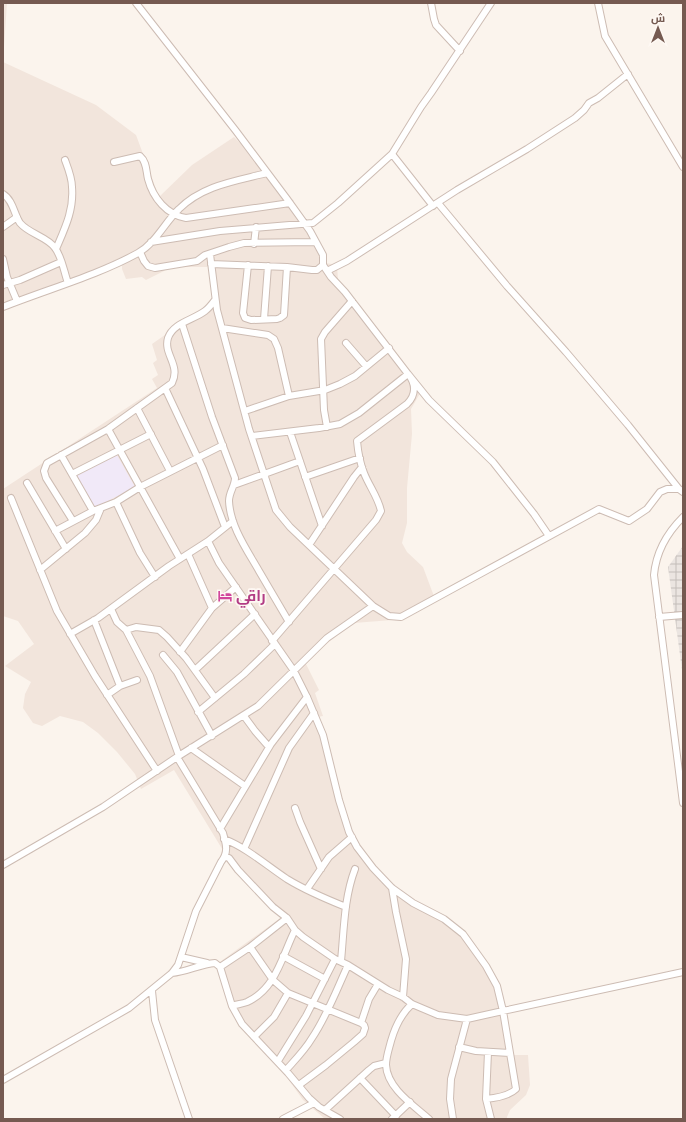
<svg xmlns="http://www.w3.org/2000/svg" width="686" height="1122" font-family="Commissioner,Cairo,sans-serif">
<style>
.residential{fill:#f2e5dc}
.industrial{fill:url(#industrial-grid)}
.education{fill:#f1e9f8}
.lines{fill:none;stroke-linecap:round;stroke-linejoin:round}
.minor-casing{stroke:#cdbcb3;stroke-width:8}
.minor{stroke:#fff;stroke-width:6}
.labels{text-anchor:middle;stroke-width:3.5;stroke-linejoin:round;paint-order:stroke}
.hotel-label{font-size:15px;font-weight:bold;fill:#b23c85;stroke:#fef8f3;text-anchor:start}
</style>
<defs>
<pattern id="industrial-grid" width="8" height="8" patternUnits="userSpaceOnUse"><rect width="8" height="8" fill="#ebe5e1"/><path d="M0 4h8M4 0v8" fill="none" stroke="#c3bdb9"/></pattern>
</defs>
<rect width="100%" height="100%" fill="#fbf4ed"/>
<path class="residential" d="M3,3H7L3,62L96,105L136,135L159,197L192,165L234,137L245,148L305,226L326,263L337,265L338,280L422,390L411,409L412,434L407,488V523L402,543L407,552L423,567L435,599L401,617L392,620L354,623L322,647L306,664L319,690L315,693L323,716L317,717L351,836L374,867L407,899L453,928L476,955L498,987L513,1055H528L530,1085L526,1095L510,1110L507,1117V1119H325L303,1100L264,1045L232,1010L217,964L282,917L238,875L174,770L141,789L135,774L117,752L98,733L83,722L60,716L42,726L33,723L23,708L25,694L31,682L5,666L34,644L18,621L3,616V489L157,388L152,379L158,375L153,363L157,360L152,344L215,300L212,267H168L164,271L146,280L142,277L126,279L122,269V265L119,264L3,308Z"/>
<path class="industrial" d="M683,546V677L668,567Z"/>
<path class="education" d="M117,455L135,487L94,508L75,475Z"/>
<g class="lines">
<defs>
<path id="minor" d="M136,3L236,131L287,199L310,231L323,255V265L317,270H312L287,267L211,264
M431,3L434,19L436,25L460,51
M598,3L605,36L683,167
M392,154L433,206
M114,162L140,156C147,162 146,171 148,179C153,198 167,215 186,218L290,203
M3,194C13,200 14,214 20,223C29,234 48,237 55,248C62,257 64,272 68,283
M438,203L507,286L566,352L628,425L679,489
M3,227L17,217
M151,242L220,231L313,223L338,203L392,154L421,107L431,93L491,3
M254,244L256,227
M56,249C65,228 74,210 72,187C72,178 68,168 65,160
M140,252L144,261L148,266L155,268L197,261L205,255L229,247L244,243L315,242
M210,254L217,310L249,429L276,510L290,527L373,606L389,616L401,617L599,509L629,521L647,509L660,492L667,489H679L683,492
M3,259L7,277L17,301
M248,265L243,313L245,318L251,320L277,319L280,318L284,315L287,267
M327,271L347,261L457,190L527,149L575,118L584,110L589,103L598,98L628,74
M3,285L20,280L61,262
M3,307C48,289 96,276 138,253C156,243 165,222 179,209C203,185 236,181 267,173
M264,319L268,266
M182,324L212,417L235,478C235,486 229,492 229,501C230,526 247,550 259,571C269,588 279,605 289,622
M222,328L268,335L274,339L278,348L289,396
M346,343L366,366
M165,388L203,469L225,527
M137,408L170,471
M245,411L289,396L325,390L340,384L355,376L389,348
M327,427L324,410L321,339L325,332L352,301
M108,429L180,559
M290,432L322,526
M252,436L319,428L340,424L359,413L408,374L429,400L493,462L534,514L549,536
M61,455L93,511
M72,474L151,434
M305,477L360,458
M27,483L66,549
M234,485L300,461
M11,498L57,611L95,676L157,771
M116,502L140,553L155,577
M683,517C667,533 656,552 654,575L683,803
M73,521L46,478L44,471L47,463L108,429L172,383C181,365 163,354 168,338C173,323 193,320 205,311C209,308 212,304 215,300
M55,531L93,511L116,502L140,487L223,445
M208,541L219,563L294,671L307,697L323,735L339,800L349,832L357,847L373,868L392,888L413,903L444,919L463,934L486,966L497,986L503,1011L516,1089C509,1096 496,1098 486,1099L491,1119
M309,545L354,477L362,467
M188,554L212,608
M40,570L85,533L96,520L101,508
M111,609L117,622L126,630L150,676L179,756
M659,617L683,615
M94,620L120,686
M126,630L136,627L159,630L167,637L186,658L215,698
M70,634L98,618L169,566L208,541L233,521
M272,641L376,520L381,511C378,497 369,486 364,473C360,463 358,452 357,441L407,404C416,395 416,384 408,374L345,292L331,277L323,265
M180,652L212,608L236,587
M163,655L177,672L212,736
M195,670L255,614
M107,695L120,686L137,680
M198,712L244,674L275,644
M244,716L255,731L269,747
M191,748L245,786
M295,808L300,822L321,869
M220,829L271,744L307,697
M224,839C247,848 266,865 287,879C305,890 326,899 346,907
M244,849L289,748L314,713
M226,857L229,858L238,870L273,907L287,918L295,930L303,937L335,959L348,965L388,990L403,997L412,1004L438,1015L467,1019L503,1011L683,972
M3,865L103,807L177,757L258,706L327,638L373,606
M392,888L396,912L406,959L403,997
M307,889L329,857L352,837
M287,918L250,947L273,980L288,993L361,1023L364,1025L365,1028L363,1034L354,1042L326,1065L299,1085
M283,956L325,979
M181,957L207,963
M341,961C344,930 344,898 355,869
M220,967L250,947
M172,973C187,972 200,964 215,963L220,967L232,1006L242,1024L288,1073L309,1098L319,1107L340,1119
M152,991L155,1020L189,1119
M412,1004C401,1014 395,1027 391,1041C389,1049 386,1057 386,1065C387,1088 413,1105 429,1119
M232,1006C237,1004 242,1004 247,1002C276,989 282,956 295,930
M361,1023L369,999L378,984
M254,1037L274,1017L288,993
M459,1047L476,1051L510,1053
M278,1061L306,1016L335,959
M286,1070C295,1060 305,1050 312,1038C327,1016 337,989 348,965
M360,1078L396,1116
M3,1080L129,1008L172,973L178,965L196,911L221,862C229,852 226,844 223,833L177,757
M486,1099L488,1052
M325,1110L369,1070L374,1066L386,1063
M283,1119L314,1103
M392,1119L410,1102
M453,1119L450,1099L451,1079L467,1019"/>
</defs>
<use href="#minor" class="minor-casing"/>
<use href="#minor" class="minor"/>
</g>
<defs>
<symbol id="hotel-bare" viewBox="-9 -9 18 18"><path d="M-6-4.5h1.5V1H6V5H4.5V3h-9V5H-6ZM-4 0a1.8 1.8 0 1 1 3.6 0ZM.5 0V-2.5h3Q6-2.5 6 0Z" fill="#d1479c" stroke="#fef8f3" stroke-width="2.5" paint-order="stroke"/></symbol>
</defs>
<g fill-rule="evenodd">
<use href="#hotel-bare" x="215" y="586" width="20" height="20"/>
</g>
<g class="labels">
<g class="hotel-label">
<text x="236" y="601">راقي</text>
</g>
</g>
<rect width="686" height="1122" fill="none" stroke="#755a51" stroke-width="8"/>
<g transform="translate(658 28)" stroke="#fef8f3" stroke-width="3" paint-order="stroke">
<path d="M0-3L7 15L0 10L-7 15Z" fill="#755a51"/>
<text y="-6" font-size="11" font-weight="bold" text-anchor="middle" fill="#755a51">ش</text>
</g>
</svg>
